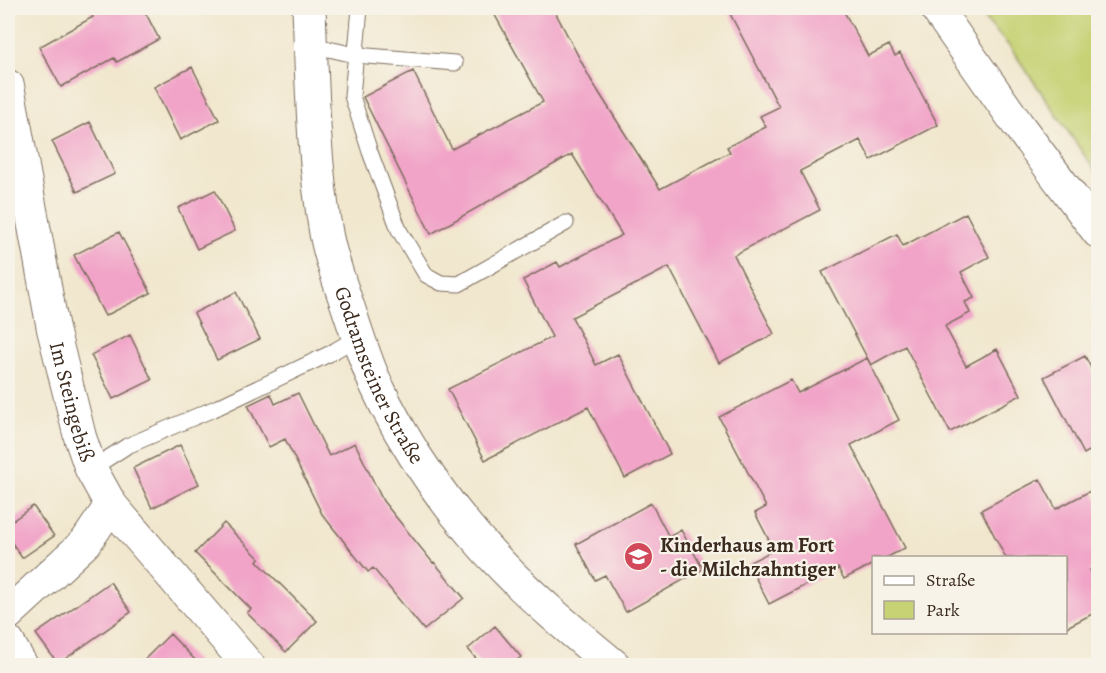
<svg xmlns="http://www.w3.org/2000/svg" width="1106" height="673" font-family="Alegreya,serif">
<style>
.green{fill:#c6d274;stroke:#807e49;stroke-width:1.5}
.building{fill:#f1a4c8}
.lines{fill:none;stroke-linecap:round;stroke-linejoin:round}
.service-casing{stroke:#7b6c5c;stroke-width:17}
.minor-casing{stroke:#7b6c5c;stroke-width:34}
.tertiary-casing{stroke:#7b6c5c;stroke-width:35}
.path{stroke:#7b6c5c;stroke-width:4;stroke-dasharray:4.5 4.5;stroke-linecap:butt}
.service{stroke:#fff;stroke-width:15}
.minor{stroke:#fff;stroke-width:32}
.tertiary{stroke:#fff;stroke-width:33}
.labels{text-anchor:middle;stroke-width:4.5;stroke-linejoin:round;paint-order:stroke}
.street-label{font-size:21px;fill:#3b2a1e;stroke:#f7f3e8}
.poi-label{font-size:21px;font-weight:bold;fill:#3b2a1e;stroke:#f7f3e8;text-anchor:start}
</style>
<rect width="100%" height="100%" fill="#f7f3e8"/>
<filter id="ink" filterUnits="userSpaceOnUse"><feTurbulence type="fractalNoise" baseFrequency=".0167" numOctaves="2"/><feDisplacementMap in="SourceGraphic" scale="12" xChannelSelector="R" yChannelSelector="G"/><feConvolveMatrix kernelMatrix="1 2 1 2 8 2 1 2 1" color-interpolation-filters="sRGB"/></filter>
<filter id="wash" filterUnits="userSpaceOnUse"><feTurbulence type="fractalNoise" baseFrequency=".008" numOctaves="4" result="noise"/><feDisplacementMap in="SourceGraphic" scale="24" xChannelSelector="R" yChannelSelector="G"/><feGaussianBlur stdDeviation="1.35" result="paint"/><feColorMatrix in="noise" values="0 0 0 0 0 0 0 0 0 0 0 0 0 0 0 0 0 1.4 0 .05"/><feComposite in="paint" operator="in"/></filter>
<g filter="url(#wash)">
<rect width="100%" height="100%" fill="#f1e7ce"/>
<path class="green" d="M975,8H1098V175L1010,47Z"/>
<g id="blocks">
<path class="building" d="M88,8H143L159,39L117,62L114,58L61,87L39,47L93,17Z
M491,8H553L591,80L660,189L730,152L727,147L766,127L760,116L779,107L727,8H842L868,56L889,45L895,56L900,53L938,125L871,160L860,140L800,171L820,210L734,255L774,334L719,363L669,267L572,317L596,365L618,354L670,454L625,478L588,407L485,460L448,389L552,337L523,280L557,262L560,267L622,235L572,154L431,234L363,97L413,71L452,149L543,102Z
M192,67L219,120L180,140L154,87Z
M90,122L115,174L77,192L52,141Z
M215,190L235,231L197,249L178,208Z
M966,213L989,257L961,272L974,298L965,302L970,313L945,326L966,366L997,349L1021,395L950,432L905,346L871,365L822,272L897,234L903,246Z
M119,232L151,293L105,316L74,255Z
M236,292L260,339L217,360L194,313Z
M130,335L152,380L113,399L91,355Z
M1085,356L1098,382V446L1084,454L1044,377Z
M867,358L899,420L851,445L905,548L886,558H873V564L844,579L838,568L769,604L748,563L774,550L755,513L766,507L719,417L791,380L798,393Z
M298,393L329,456L355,443L383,501L433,563L434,562L464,598L424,630L373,568L368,572L322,514L285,439L269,447L248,405L271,394L275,404Z
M180,445L199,484L152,508L133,468Z
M1040,479L1056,509L1092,490L1098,501V565L1090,570L1098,586V611L1065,628V558H1006L981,510Z
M651,503L669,537L681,530L703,569L626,612L605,575L595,580L576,544Z
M33,506L54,536L22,558L8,537V524Z
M224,523L259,558L257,561L317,621L286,652L247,613L251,609L195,553Z
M110,582L131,612L58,664L36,634Z
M495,626L521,657L511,666H482L468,649Z
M170,634L201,666H138Z"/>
</g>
</g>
<g filter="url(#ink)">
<use href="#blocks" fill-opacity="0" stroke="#7b6c5c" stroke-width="1.5"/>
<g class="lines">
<defs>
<path id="service" d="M360,8L352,96L370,152L399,230L426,275L441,283L459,284L566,223
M311,45L355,55L455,63
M91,469L127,446L218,407L329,354L358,337"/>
<g id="minor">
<path d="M936,8L1018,125L1098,232"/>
<path id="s1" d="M8,86L53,329L80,437L91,469L111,505L249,666"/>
<path d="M8,614L86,542L111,505"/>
<path d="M8,642L22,666"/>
</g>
<g id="tertiary">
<path id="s2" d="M309,8C312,83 313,159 326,233C331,261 342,289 351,316C358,337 365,359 374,380C405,449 452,515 505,569C539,604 577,635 614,666"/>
</g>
</defs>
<use href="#service" class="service-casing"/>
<use href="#minor" class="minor-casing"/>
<use href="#tertiary" class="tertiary-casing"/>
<path class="path" d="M1097,8L1098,23"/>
<use href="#service" class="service"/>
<use href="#minor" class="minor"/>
<use href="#tertiary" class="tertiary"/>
</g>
</g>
<defs>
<symbol id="school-disc" viewBox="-11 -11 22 22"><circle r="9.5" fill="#d1495b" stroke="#f7f3e8"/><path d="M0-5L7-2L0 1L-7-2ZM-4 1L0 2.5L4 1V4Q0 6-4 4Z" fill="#fff"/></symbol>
</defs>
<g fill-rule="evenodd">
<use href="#school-disc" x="622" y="540" width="33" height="33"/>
</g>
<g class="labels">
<g class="street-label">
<text dy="7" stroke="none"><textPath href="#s2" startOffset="378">Godramsteiner Straße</textPath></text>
<text dy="7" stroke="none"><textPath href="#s1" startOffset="322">Im Steingebiß</textPath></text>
</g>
<g class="poi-label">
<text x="660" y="552">Kinderhaus am Fort<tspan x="660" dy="24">- die Milchzahntiger</tspan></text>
</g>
</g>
<rect width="1106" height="673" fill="none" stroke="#f7f3e8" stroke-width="30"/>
<rect x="872" y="556" width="195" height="78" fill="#f7f3e8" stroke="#aca397" stroke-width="1.5"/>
<rect x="884" y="576" width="30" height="9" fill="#ffffff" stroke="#aca397" stroke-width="1.5"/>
<text x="926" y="586" font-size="18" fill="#3b2a1e">Straße</text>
<rect x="884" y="601" width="30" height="18" fill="#c6d274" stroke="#aca397" stroke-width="1.5"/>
<text x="926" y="616" font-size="18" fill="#3b2a1e">Park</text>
</svg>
